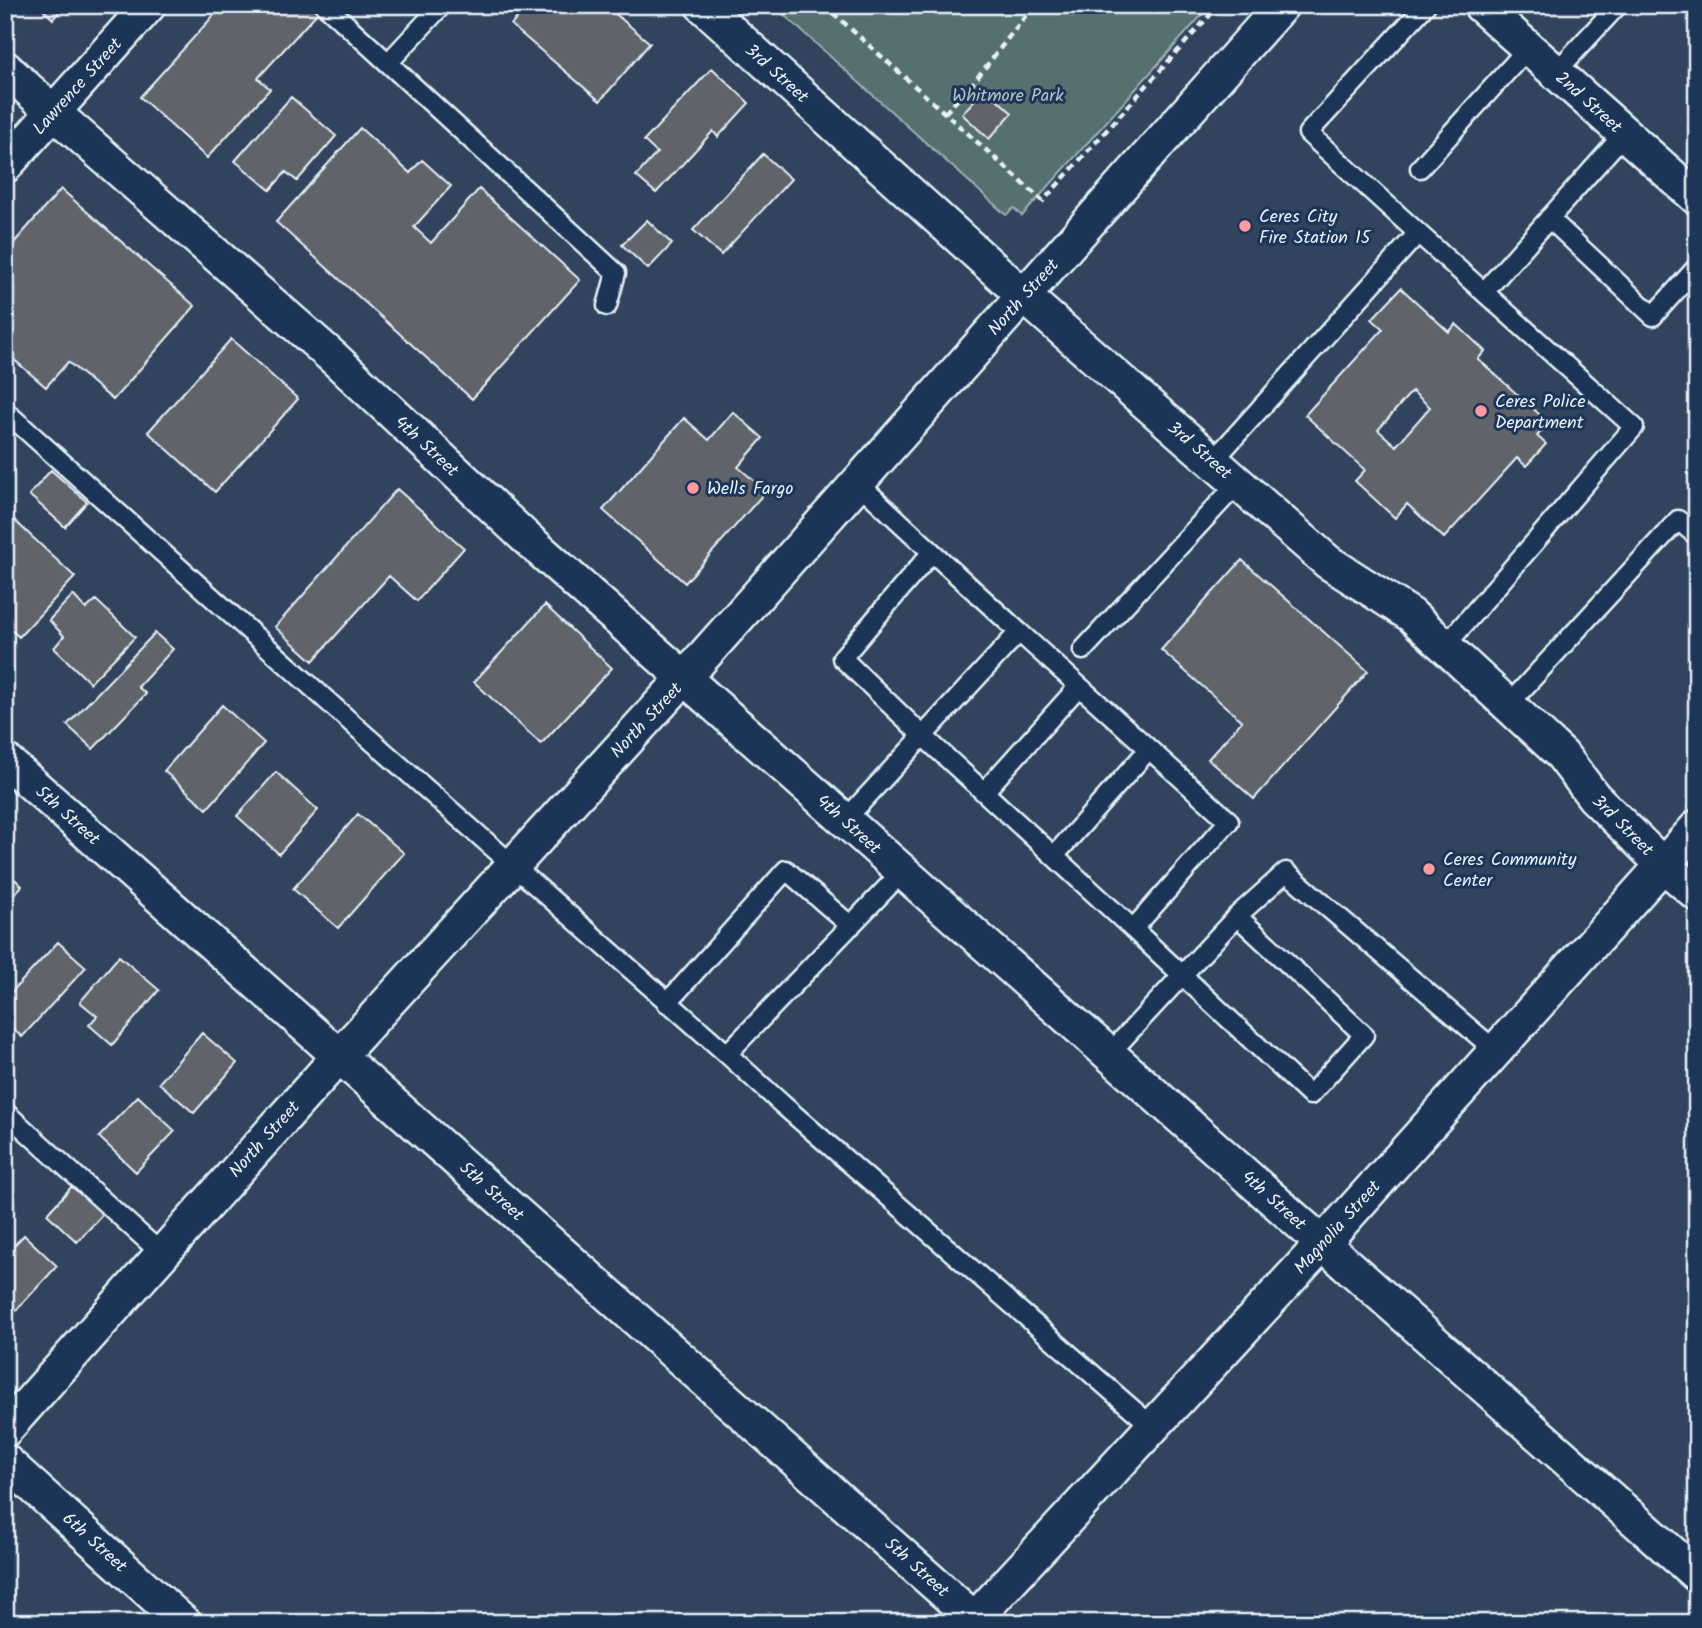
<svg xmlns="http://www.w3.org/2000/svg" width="1702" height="1628" font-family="Kalam,sans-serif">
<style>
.green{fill:#55706e;stroke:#9eb0b3;stroke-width:2}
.building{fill:#61646b;stroke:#e8f1f8;stroke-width:2;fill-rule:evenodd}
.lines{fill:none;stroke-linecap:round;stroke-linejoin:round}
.lane-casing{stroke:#e8f1f8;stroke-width:23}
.street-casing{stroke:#e8f1f8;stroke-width:38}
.path{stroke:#e8f1f8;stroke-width:4.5;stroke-dasharray:7 5;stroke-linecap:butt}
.lane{stroke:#1d3557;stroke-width:18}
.street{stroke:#1d3557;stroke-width:33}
.poi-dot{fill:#ff9aa2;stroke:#1d3557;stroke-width:2.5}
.labels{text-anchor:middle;stroke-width:6;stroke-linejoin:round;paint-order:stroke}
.street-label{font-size:18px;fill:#e8f1f8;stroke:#1d3557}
.park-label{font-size:18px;fill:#b5c4c8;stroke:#1d3557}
.poi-label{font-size:18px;fill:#e8f1f8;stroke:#1d3557;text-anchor:start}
</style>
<rect width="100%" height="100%" fill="#31435d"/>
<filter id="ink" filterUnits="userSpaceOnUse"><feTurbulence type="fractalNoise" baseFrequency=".0143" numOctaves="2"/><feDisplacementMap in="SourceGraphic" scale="14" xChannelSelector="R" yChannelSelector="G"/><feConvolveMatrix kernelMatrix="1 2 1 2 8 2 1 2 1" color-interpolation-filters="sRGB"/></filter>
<g filter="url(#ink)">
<path class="green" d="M773,5H1211L1022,216L1014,208L1006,215Z"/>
<path class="building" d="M38,5H65L53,19Z
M223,5H313L319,11L258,78L270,89L207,158L140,97Z
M528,5H605L650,43L600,101L511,25Z
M712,68L749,103L718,137L713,131L656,193L636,176L657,153L644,141Z
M985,88L1012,113L989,139L962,114Z
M291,97L336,136L297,181L286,172L270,190L235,161Z
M360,128L410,173L422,160L451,186L414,227L431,243L479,189L580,280L472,399L276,222Z
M763,154L791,179L721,255L693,230Z
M61,189L195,306L113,400L68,362L46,387L5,352V253Z
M647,220L672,244L648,269L622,245Z
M1401,288L1449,332L1456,324L1485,351L1478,359L1549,423L1537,436L1546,444L1526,466L1517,458L1444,538L1407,504L1395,518L1355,481L1365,470L1305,415L1383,329L1372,319ZM1412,391L1430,407L1396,446L1378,430Z
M231,339L298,399L215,492L148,432Z
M733,412L763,438L738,467L766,491L685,583L603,510L684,418L709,440Z
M51,470L87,502L65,527L29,495Z
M397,489L464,548L417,601L389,576L313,661L275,627Z
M12,518L75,577L19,637L5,624V526Z
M1242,560L1368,671L1254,799L1208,759L1242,721L1161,650Z
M73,595L86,609L96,600L135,637L90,683L54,648L64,636L49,620Z
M545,605L612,668L541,744L474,682Z
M155,633L173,649L138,687L146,694L93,749L67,725Z
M222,705L264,743L207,809L164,771Z
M276,772L318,810L279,854L237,816Z
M358,814L404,853L338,928L293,889Z
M5,870L22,886L5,904Z
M58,942L86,967L22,1037L5,1021V999Z
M119,956L159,990L112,1045L89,1025L97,1016L80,1002Z
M202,1033L237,1063L194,1113L159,1083Z
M138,1096L175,1131L136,1172L99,1137Z
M74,1184L104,1213L77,1242L47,1214Z
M24,1235L57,1266L11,1316L5,1311V1255Z"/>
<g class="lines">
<defs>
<path id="lane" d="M325,5L616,273L607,306
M388,63L442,5
M1556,72L1618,5
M1420,168L1528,48
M1549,218L1653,316L1697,267
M1418,233L1634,427L1445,646
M1484,292L1624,134
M5,411L364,734L727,1054L903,871
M1213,461L1418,233L1308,133L1426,5
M858,483L932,552
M1083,650L1238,483
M1508,705L1678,520L1697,536
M984,792L1079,686
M845,820L1019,632L1229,821L1133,929L923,736L842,658L932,552L1019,632
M1054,856L1149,749
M1237,916L1286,872L1496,1051
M667,1003L786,870L851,926
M727,1054L783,1105L1153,1427
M1109,1054L1237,916L1364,1035L1310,1095L1133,929
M5,1112L162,1254"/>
<path id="street" d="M702,5L1024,296L1328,562L1411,615L1562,755L1594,797L1663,865L1697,894
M1480,5L1697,198
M5,68L53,112L335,359L524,536L1697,1575
M5,166L149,5
M5,760L979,1623
M5,1430L339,1056L685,677L1282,5
M5,1461L184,1623
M971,1623L1323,1243L1697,827"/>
</defs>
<use href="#lane" class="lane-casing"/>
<use href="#street" class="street-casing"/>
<path class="path" d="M824,5L1043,201L1219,5
M945,113L973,83L1034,5"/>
<use href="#lane" class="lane"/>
<use href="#street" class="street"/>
</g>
</g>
<g class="poi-dot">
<circle cx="1245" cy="226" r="7"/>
<circle cx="1481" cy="411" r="7"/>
<circle cx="693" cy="488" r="7"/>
<circle cx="1429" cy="869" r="7"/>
</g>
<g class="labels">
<g class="street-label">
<text transform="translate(777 73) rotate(42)" y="6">3rd Street</text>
<text transform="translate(77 86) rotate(-48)" y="6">Lawrence Street</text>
<text transform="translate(1589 102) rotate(42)" y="6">2nd Street</text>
<text transform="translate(1023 297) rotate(-48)" y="6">North Street</text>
<text transform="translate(427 446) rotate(43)" y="6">4th Street</text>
<text transform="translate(1200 450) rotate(41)" y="6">3rd Street</text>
<text transform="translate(646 720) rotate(-47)" y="6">North Street</text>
<text transform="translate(68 815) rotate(42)" y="6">5th Street</text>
<text transform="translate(849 824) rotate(42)" y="6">4th Street</text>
<text transform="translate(1623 825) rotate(45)" y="6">3rd Street</text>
<text transform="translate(264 1139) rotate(-48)" y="6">North Street</text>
<text transform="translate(492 1191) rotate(42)" y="6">5th Street</text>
<text transform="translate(1274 1200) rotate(42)" y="6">4th Street</text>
<text transform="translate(1337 1227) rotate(-48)" y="6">Magnolia Street</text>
<text transform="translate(95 1542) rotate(42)" y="6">6th Street</text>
<text transform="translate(917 1567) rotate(42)" y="6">5th Street</text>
</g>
<g class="park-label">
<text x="1008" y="101">Whitmore Park</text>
</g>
<g class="poi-label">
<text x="1259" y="222">Ceres City<tspan x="1259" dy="21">Fire Station 15</tspan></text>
<text x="1495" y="407">Ceres Police<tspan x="1495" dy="21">Department</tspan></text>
<text x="707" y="494">Wells Fargo</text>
<text x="1443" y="865">Ceres Community<tspan x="1443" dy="21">Center</tspan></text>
</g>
</g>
<rect width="1702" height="1628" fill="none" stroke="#1d3557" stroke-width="28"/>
<rect x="14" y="14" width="1674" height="1600" fill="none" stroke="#e8f1f8" stroke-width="2.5" filter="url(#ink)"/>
</svg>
